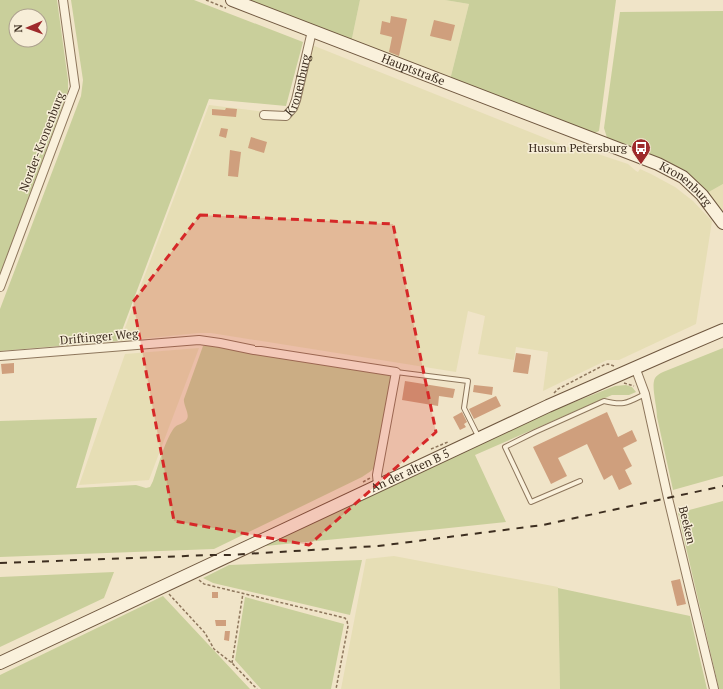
<svg xmlns="http://www.w3.org/2000/svg" width="723" height="689" font-family="'PT Serif',serif">
<style>
.farmland{fill:#e6deb5}
.green{fill:#c9cf9b;fill-rule:evenodd}
.building{fill:#cf9f7d}
.lines{fill:none;stroke-linecap:round;stroke-linejoin:round}
.lane-casing{stroke:#8d765c;stroke-width:6}
.street-casing{stroke:#8d765c;stroke-width:10}
.secondary-casing{stroke:#6f573f;stroke-width:14}
.path{stroke:#8d765c;stroke-width:1.5;stroke-dasharray:3 2;stroke-linecap:butt}
.lane{stroke:#faf1dc;stroke-width:4}
.street{stroke:#faf1dc;stroke-width:8}
.secondary{stroke:#faf1dc;stroke-width:12}
.rail{stroke:#3d2e20;stroke-width:2;stroke-dasharray:7 7;stroke-linecap:butt}
.marked{fill:#d62828;fill-opacity:0.2;stroke:#d62828;stroke-width:3;stroke-dasharray:8 5;stroke-linejoin:round}
.labels{text-anchor:middle;stroke-width:3;stroke-linejoin:round;paint-order:stroke}
.street-label{font-size:12px;fill:#3d2e20;stroke:#f7eed8}
.poi-label{font-size:12px;fill:#3d2e20;stroke:#f7eed8;text-anchor:end}
</style>
<rect width="100%" height="100%" fill="#f0e4c8"/>
<path class="farmland" d="M360,0H445L469,4L450,80L351,43Z
M312,45L580,152V148L628,164L636,171L638,172L640,169L651,174L675,187L693,201L712,221L696,324L619,360H607L543,391L548,352L516,347L514,360L478,354L485,316L468,311L456,372L211,333H199L120,341L209,105L282,114L287,119Z
M723,184V215L707,193Z
M199,348L149,480L79,485L125,354Z
M394,556L558,587L560,689H341L366,559Z"/>
<path class="green" d="M0,0H57L68,80V91L0,275ZM16,16H40V40H16Z
M71,0H194L303,42L286,106L209,99L118,341L0,351V309L81,96L83,80Z
M249,0H360L351,43L314,26Z
M445,0H616L599,131L595,133L590,132L450,80L469,4Z
M723,11V184L707,193L608,141L604,128L620,12Z
M203,346H212L391,375L375,467L371,471L362,477L214,549L0,557V421L97,418L76,488L136,485L146,488L150,487L153,481C158,467 165,440 174,428C177,424 184,424 187,419C190,414 183,405 184,399Z
M723,348V476L673,490L657,417C657,407 652,389 654,381C655,376 659,374 663,372Z
M626,385L632,387L636,392L629,395H612L475,455L506,522L430,530L265,546L549,412L615,386Z
M723,501V689H719L678,513Z
M362,560L350,615L213,583L203,578L229,565Z
M114,572L104,598L0,647V577Z
M558,588L690,616L707,689H560Z
M163,596L250,689H0V675Z
M245,597L344,624L331,689H261L235,660Z"/>
<path class="building" d="M391,16L407,19L399,56L389,52L392,37L380,34L382,21L390,23Z
M434,20L455,25L451,41L430,36Z
M226,108L237,109L236,117L212,115V109L225,110Z
M221,128L228,129L226,138L219,136Z
M251,137L267,142L264,153L248,148Z
M230,150L241,152L238,177L228,176Z
M516,353L531,355L528,374L513,372Z
M14,363V373L2,374L1,364Z
M405,381L455,389L453,398L439,396L438,406L402,400Z
M474,385L493,387L492,395L473,392Z
M496,396L501,406L474,419L469,409Z
M462,412L467,422L464,424L466,427L460,430L453,417Z
M607,412L618,437L632,430L637,441L623,448L632,466L625,470L632,484L619,490L612,475L604,480L587,444L558,458L567,476L551,484L533,447Z
M680,579L686,604L677,606L671,581Z
M212,592H218V598H212Z
M215,620H226V626H216Z
M225,631H230L229,641L224,640Z"/>
<g class="lines">
<defs>
<path id="lane" d="M396,372L468,381L464,408L479,438
M580,481L531,502L505,447L535,432L604,401C624,406 627,403 645,394"/>
<g id="street">
<path id="s1" d="M264,115L286,116L293,108L296,100L312,31"/>
<path d="M0,287L75,87L63,0"/>
<path d="M0,356L199,340L220,343L254,350L396,372L377,475L378,485"/>
<path d="M635,367L645,394L668,498L714,689"/>
</g>
<g id="secondary">
<path id="s2" d="M232,0L658,164L683,177L702,195L723,223"/>
<path id="s3" d="M0,663L548,406L669,353L723,330"/>
</g>
</defs>
<use href="#lane" class="lane-casing"/>
<use href="#street" class="street-casing"/>
<use href="#secondary" class="secondary-casing"/>
<path class="path" d="M206,0L226,8
M624,383L634,386
M554,393L558,389L604,365L608,364L614,366
M431,449L448,442
M363,482L370,478
M199,580L204,584L345,618L347,621L348,626L336,689
M169,594L205,633L214,649L232,663L257,689
M232,663L243,593"/>
<use href="#lane" class="lane"/>
<use href="#street" class="street"/>
<use href="#secondary" class="secondary"/>
<path class="rail" d="M0,563L212,555H229L378,546L543,525L723,486"/>
</g>
<path class="marked" d="M200,215L393,224L436,432L309,545L174,521L133,302Z"/>
<defs>
<symbol id="bus-pin" viewBox="-11 -11 22 30"><path d="M0 17L-7.5 6A9.5 9.5 0 1 1 7.5 6Z" fill="#9e2a2b" stroke="#f7eed8"/><path d="M-5-6H5V4H4V6H2V4H-2V6H-4V4H-5ZM-3.5-4V0h7V-4ZM-3.5 1.2v1.5H-2V1.2ZM2 1.2v1.5H3.5V1.2Z" fill="#fff"/></symbol>
</defs>
<g fill-rule="evenodd">
<use href="#bus-pin" x="630" y="137" width="22" height="30"/>
</g>
<g class="labels">
<g class="street-label">
<text dy="4" stroke="none"><textPath href="#s2" startOffset="194">Hauptstraße</textPath></text>
<text dy="4" stroke="none"><textPath href="#s1" startOffset="56">Kronenburg</textPath></text>
<text transform="translate(42 142) rotate(-69)" y="4">Norder-Kronenburg</text>
<text dy="4" stroke="none"><textPath href="#s2" startOffset="491">Kronenburg</textPath></text>
<text transform="translate(99 337) rotate(-5)" y="4">Driftinger Weg</text>
<text dy="4" stroke="none"><textPath href="#s3" startOffset="453">An der alten B 5</textPath></text>
<text transform="translate(687 525) rotate(76)" y="4">Beeken</text>
</g>
<g class="poi-label">
<text x="627" y="152">Husum Petersburg</text>
</g>
</g>
<g transform="translate(28 28) rotate(268)"><circle r="19" fill="#f7eed8" stroke="#ada18e"/>
<path d="M0-3L7 15L0 10L-7 15Z" fill="#9e2a2b"/>
<text y="-6" font-size="11" font-weight="bold" text-anchor="middle" fill="#3d2e20">N</text>
</g>
</svg>
